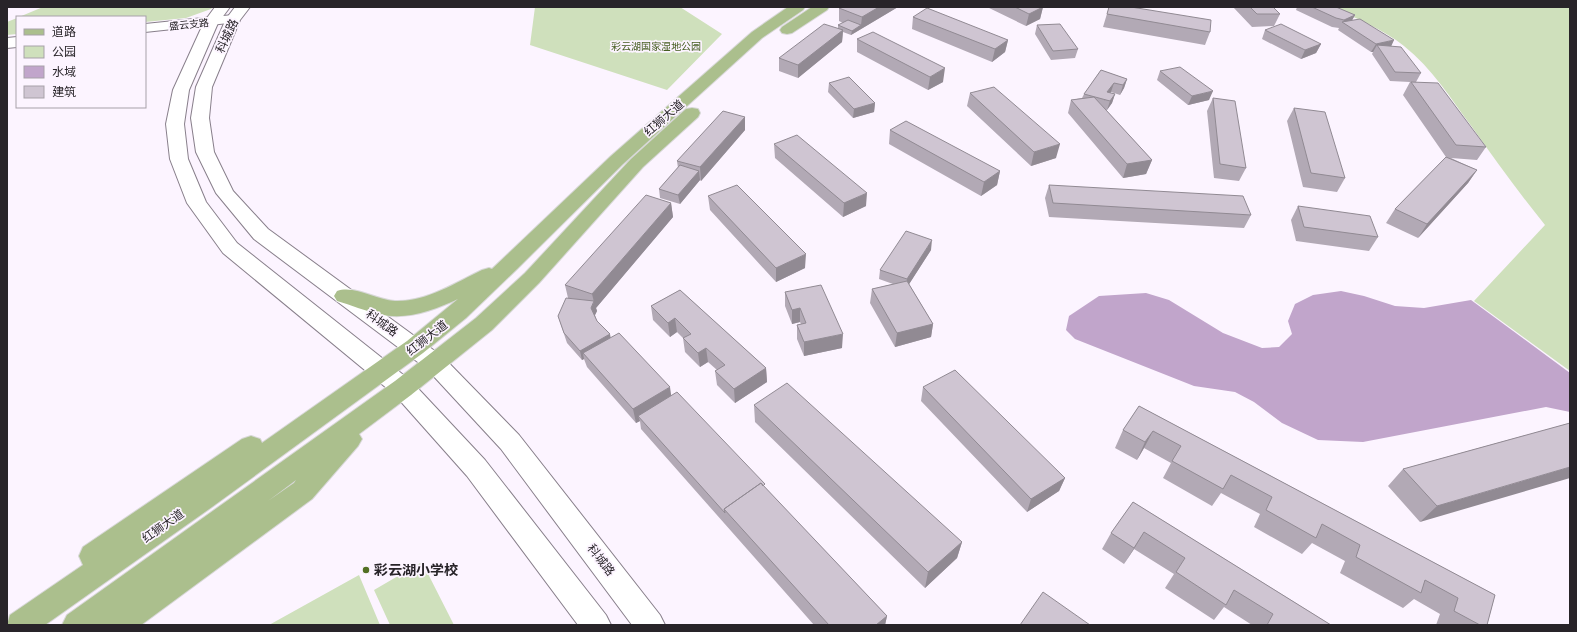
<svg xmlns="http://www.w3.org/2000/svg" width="1577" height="632" font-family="Cabin,'Noto Sans SC',sans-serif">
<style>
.green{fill:#cfe0bc}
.water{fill:#c1a5cb}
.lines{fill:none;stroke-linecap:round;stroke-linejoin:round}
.street-casing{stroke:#887f8b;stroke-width:2}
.secondary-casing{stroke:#887f8b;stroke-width:2}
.primary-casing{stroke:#d8d8d8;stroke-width:2}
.street{fill:#fff;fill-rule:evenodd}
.secondary{fill:#fff;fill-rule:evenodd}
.primary{fill:#abbf8d;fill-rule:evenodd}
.wall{fill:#b2a9b5}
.shaded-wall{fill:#918a93}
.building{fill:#cfc5d2;stroke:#918a93}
.poi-dot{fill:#526f23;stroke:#fcf4ff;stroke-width:1.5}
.labels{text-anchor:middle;stroke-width:3.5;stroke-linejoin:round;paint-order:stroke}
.far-street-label{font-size:10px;fill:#282429;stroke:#fcf4ff}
.far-park-label{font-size:10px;fill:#455d20;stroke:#fcf4ff}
.street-label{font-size:12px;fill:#282429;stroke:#fcf4ff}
.near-poi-label{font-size:14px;font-weight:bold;fill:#282429;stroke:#fcf4ff;text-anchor:start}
</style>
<rect width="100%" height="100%" fill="#fcf4ff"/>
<path class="green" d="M43,7H213L211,9L186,18L145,22V17H19Z
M535,7H680L722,34L667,90L530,45Z
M1329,7H1570V371L1474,301L1545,225C1519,193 1496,161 1472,127C1451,99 1432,68 1404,46C1384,30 1353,16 1329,7Z
M17,18V34L7,35V22Z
M422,562L454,625H390L374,590Z
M359,575L380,625H269Z"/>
<path class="water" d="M1341,291L1364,296L1395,306L1424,308L1471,300L1570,373V412L1546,407L1363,442L1318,440L1282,423L1254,402L1235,392L1194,386L1075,339L1066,330L1069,316L1099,296L1146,293L1169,300L1223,333L1262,348L1279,347L1292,334L1288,321L1295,304L1313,295Z"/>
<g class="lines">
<defs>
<path id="street" d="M233,15L238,16L240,19L238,22L145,32V24Z
M17,37V47L7,48V38Z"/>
<path id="secondary" d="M215,7H230L218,23L189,90L184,124L188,159L206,202L237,243L411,381L485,460L606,615L611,625H578L467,476L395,395L223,253L187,203L170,159L166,124L173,90L204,22Z
M235,7H250L240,20L212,87L209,118L214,152L233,191L268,229L443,357L519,435L660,615L665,625H632L501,449L427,369L254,239L216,193L196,152L191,118L196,87L226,19Z"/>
<path id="primary" d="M788,7H805L803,10L762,38L623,164L517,269L466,318L423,353L212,507L45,625H7L10,615L83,565L79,556L83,547L242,439L251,436L260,439L262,443L407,341L458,299C434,310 406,321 379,314C365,311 351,305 337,301L334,296L337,291C355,285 376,300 395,301C426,302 455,283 482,270L489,268L492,269L611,156L752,32Z
M812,7H829L827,10L792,33L787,34L782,33L780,30L782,27Z
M692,108L698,109L700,113L698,117L643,167L539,283L492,330L411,395L359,434L362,439L358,446L312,499L141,625H62L67,615L395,381L476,318L525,273L631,159L686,109ZM296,480L294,483L268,501Z"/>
</defs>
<use href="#street" class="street-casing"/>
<use href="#secondary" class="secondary-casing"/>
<use href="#primary" class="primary-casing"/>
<use href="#street" class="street"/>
<use href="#secondary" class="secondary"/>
<use href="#primary" class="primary"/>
</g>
<path class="wall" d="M898,7L851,35L843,32L842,42L798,78L779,71V58L838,28V25L843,23L839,21V8Z
M987,7H1043L1040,19L1026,26Z
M1109,7L1210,32L1205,45L1103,27Z
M1233,7H1273L1280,14L1274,26L1252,27Z
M1297,7H1336L1355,15L1352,20L1391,46L1421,73L1416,82L1486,147L1477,160L1451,158L1477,170L1468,183L1418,238L1386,223L1395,209L1446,157L1403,95L1410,82L1390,81L1372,54L1373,52H1371L1338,30L1339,28L1332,27L1296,10Z
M913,17L1008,40L1005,52L992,62L912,29Z
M1037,25L1078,49L1075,58L1051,60L1035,34Z
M1265,30L1321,44L1316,53L1301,59L1262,39Z
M857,39L943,82L928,90L857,52Z
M1101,70L1127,79L1124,88L1120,95L1111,92L1110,93L1115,94L1112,103L1107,110H1106L1152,160L1146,174L1123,178L1068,113L1071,100L1082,98L1084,94Z
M1160,71L1209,100L1188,105L1157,80Z
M829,83L875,103L874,112L853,118L828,92Z
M970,93L1056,158L1031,166L967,106Z
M1213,98L1246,168L1239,181L1214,178L1207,111Z
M1294,108L1345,178L1337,192L1303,187L1287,121Z
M745,117V130L701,181L700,180L680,204L660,198L659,189L678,168L677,161Z
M890,130L1000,171L997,185L981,196L889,144Z
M774,144L866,206L843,217L775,158Z
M1049,185L1251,215L1244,228L1049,217L1045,198Z
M708,196L805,268L776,282L710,210Z
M671,203L673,217L596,308L597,311L595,315L597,321L610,338L671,396L765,488L887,616L885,625H814L641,429L640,421L636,423L587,367L584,359L582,360L567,343L558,316L568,298L565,285Z
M1298,206L1378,237L1369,251L1296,241L1291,220Z
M931,250L909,284L933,324L931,337L895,347L870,303L872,289L893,284L879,279L880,270Z
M680,290L766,368L767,382L735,403L717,385L715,371L717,370L708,362L700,367L685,352L683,338L677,332L670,337L653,320L651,306Z
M785,292L842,348L804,356L797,339V325L801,324L800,322L792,324L785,306Z
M923,387L1065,478L1059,491L1027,512L921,401Z
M754,405L962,542L957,558L925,588L755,422Z
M1139,406L1495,595L1487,625H1436L1440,614L1414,599L1403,608L1340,573L1345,561L1312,543L1302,554L1254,527L1260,514L1221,493L1212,506L1163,478L1171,463L1144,448L1137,460L1115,448L1123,430Z
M1570,423L1420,522L1388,486L1403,469Z
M1133,502L1331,625H1252L1224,607L1214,620L1165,588L1174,574L1134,549L1124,564L1102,549L1111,533Z"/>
<path class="shaded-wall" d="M879,7H898L851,35L852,31L861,25L862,17Z
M1043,7L1040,19L1026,26L1029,14Z
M1355,15L1350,24L1343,22L1344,20Z
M843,30L842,42L798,78V65Z
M1008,40L1005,52L992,62L995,49Z
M1394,40L1390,49L1377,45L1373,52H1371L1376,44Z
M1321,44L1316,53L1301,59L1305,50Z
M945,68L943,82L928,90L930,77Z
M1127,79L1124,88L1120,95L1123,85Z
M1114,83L1111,92L1104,101L1107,92Z
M1213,91L1209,100L1188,105L1192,96Z
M1115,94L1112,103L1107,110L1110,101Z
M875,103L874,112L853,118L854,109Z
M745,117V130L701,181L700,167Z
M1060,144L1056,158L1031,166L1034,152Z
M1152,160L1146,174L1123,178L1127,164Z
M1477,170L1468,183L1418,238L1427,224Z
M699,171L700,180L680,204L678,195Z
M1000,171L997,185L981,196L984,182Z
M867,193L866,206L843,217L844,203Z
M671,203L673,217L596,308L597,311L594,317L591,308L594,302L592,294Z
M932,240L931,250L906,289L907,279Z
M806,254L805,268L776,282V268Z
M800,308V322L792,324V310Z
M675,318L677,332L670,337L668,323Z
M933,324L931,337L895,347L897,333Z
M610,334L612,344L583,353L584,359L582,360L580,351Z
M843,334L842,348L804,356V342Z
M706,348L708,362L700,367L698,353Z
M766,368L767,382L735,403L734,389Z
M670,387L672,401L638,416L640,421L636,423L633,409Z
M1153,431L1144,448L1137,460L1145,442Z
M1570,467V478L1420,522L1437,506Z
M1065,478L1059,491L1027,512L1031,499Z
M1144,532L1134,549L1124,564Z
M962,542L957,558L925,588L928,572Z
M887,616L885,625H876Z"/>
<path class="building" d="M841,7H879L862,17L839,8Z
M1015,7H1043L1029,14Z
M1109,7H1131L1211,20L1210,32L1107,14Z
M1250,7H1273L1280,14H1257Z
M1312,7H1336L1355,15L1344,20L1336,18Z
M927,8L1008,40L995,49L913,17Z
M1360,19L1394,40L1376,44L1342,22Z
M848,20L861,25L852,31L838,25Z
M824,24L843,30L798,65L779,58Z
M1060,24L1078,49L1053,51L1037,25Z
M1281,24L1321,44L1305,50L1265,30Z
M873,32L945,68L930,77L857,39Z
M1377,45L1401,47L1421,73L1395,72Z
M1180,67L1213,91L1192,96L1160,71Z
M1101,70L1127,79L1123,85L1114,83L1107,92L1115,94L1110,101L1084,94Z
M849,77L875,103L854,109L829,83Z
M1411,82L1438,83L1486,147L1456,145Z
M994,87L1060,144L1034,152L970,93Z
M1094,97L1152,160L1127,164L1071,100Z
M1213,98L1235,101L1246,168L1220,164Z
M1294,108L1325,112L1345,178L1311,173Z
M723,111L745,117L700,167L677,161Z
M906,121L1000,171L984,182L890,130Z
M797,135L867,193L844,203L774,144Z
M1446,157L1477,170L1427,224L1395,209Z
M680,165L699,171L678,195L659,189Z
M737,185L806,254L776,268L708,196Z
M1049,185L1243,196L1251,215L1053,203Z
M646,195L671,203L592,294L565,285Z
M1298,206L1370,216L1378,237L1304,227Z
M906,231L932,240L907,279L880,270Z
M907,281L933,324L897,333L872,289Z
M821,285L843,334L804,342L797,325L806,323L800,308L792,310L785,292Z
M680,290L766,368L734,389L715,371L725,365L706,348L698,353L683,338L691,334L675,318L668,323L651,306Z
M566,298L594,301L591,308L597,321L610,334L580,351L564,333L558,316Z
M619,333L670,387L633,409L583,353Z
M955,370L1065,478L1031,499L923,387Z
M787,383L962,542L928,572L754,405Z
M677,392L765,484L763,486L761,483L724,509L725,513L638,416Z
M1139,406L1495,595L1487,625H1480L1454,611L1458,598L1425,580L1421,593L1356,557L1360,545L1322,524L1316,538L1266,510L1272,497L1231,475L1223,489L1172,461L1181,446L1153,431L1145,442L1123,430Z
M1570,423V467L1437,506L1403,469Z
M761,483L887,616L876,625H829L724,509Z
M1133,502L1331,625H1267L1273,614L1234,590L1226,605L1176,572L1185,558L1144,532L1134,548L1111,533Z
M1043,592L1090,625H1020Z"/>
<circle class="poi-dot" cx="366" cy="570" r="4"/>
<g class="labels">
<g class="far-street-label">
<text transform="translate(189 24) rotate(-6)" y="4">盛云支路</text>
</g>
<g class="far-park-label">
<text x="656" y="50">彩云湖国家湿地公园</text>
</g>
<g class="street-label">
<text transform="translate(227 36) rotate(-65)" y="4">科城路</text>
<text transform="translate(664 118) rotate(-41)" y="4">红狮大道</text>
<text transform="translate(382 323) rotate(36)" y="4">科城路</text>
<text transform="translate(427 338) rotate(-38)" y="4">红狮大道</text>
<text transform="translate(163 526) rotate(-35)" y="4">红狮大道</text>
<text transform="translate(601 560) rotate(52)" y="4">科城路</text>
</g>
<g class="near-poi-label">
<text x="374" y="575">彩云湖小学校</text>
</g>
</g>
<rect width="1577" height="632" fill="none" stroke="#282429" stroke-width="16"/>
<rect x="16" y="16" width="130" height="92" fill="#fcf4ff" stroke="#a7a1a9"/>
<rect x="24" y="29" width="20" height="6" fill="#abbf8d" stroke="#a7a1a9"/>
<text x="52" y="36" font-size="12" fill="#282429">道路</text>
<rect x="24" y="46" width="20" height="12" fill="#cfe0bc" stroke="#a7a1a9"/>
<text x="52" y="56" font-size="12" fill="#282429">公园</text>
<rect x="24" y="66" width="20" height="12" fill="#c1a5cb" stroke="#a7a1a9"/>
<text x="52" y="76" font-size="12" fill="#282429">水域</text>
<rect x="24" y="86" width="20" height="12" fill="#cfc5d2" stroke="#a7a1a9"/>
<text x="52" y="96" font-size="12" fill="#282429">建筑</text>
</svg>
